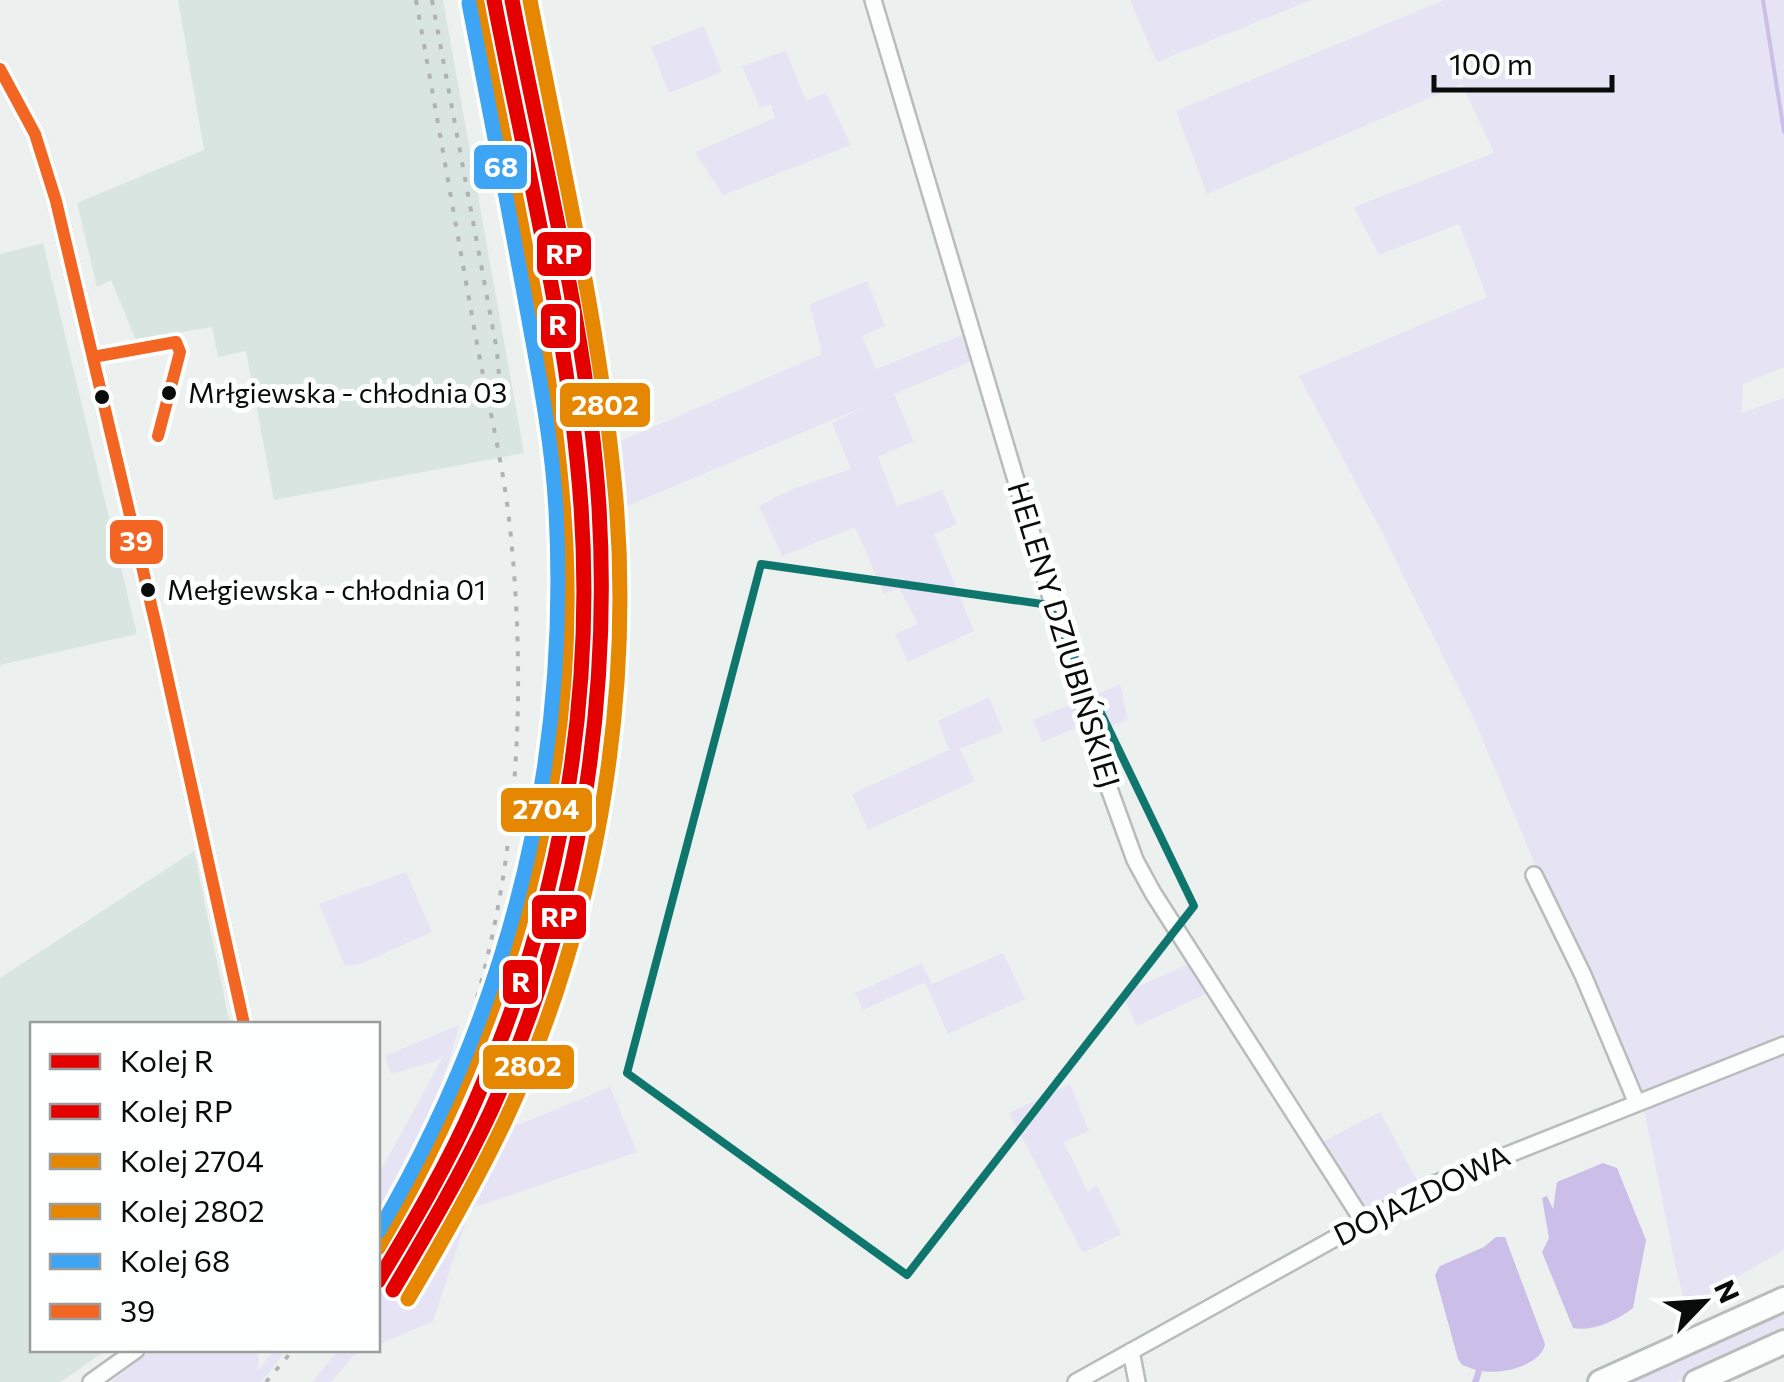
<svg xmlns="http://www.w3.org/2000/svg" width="1784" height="1382" font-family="Commissioner,sans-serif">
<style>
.built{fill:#d9e5e1}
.green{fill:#e6e3f5}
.water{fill:#cbbee9}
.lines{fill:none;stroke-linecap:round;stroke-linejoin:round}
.stream{stroke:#cbbee9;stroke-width:4}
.minor-casing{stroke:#b8bcba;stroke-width:20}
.highway-casing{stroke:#b8bcba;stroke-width:28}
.minor{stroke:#fcfdfd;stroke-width:15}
.highway{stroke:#fcfdfd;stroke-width:22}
.rail{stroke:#b1b3b2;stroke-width:4;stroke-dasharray:5 10;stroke-linecap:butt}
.bus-1-casing{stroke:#fcfffe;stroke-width:20}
.bus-1{stroke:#f26522;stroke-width:12}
.rail-1-casing{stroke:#fcfffe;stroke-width:22}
.rail-2-casing{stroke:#fcfffe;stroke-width:22}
.rail-3-casing{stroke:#fcfffe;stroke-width:22}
.rail-4-casing{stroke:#fcfffe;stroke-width:22}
.rail-5-casing{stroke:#fcfffe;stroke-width:22}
.rail-1{stroke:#e50000;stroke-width:15}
.rail-2{stroke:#e50000;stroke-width:15}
.rail-3{stroke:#e68701;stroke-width:15}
.rail-4{stroke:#e68701;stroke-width:15}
.rail-5{stroke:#3ea5f4;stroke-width:15}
.marked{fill:none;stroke:#0f766e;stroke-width:8;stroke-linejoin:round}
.bus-dot{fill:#090c0b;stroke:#fcfffe;stroke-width:4}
.labels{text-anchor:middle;stroke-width:10;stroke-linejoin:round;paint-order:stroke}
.bus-label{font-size:28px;fill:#090c0b;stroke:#fcfffe;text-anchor:start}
.street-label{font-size:30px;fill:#090c0b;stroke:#fcfffe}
.line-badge{stroke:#fcfffe;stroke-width:4}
.badge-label{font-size:28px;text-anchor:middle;font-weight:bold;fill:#fff}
</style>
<rect width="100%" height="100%" fill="#ecf1ef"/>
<path class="built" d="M178,0H443L524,453L274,500L246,351L218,357L212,327L136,340L111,280L97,287L77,203L204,150Z
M43,243L137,634L0,665V254Z
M194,851L230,1024H32V1350H106L61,1382H0V978Z"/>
<path class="green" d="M1130,0H1312L1157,62Z
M1444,0H1784V367L1743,384L1741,413L1784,398V1250L1686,1307L1675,1264L1640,1089L1546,891L1475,721L1381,530L1299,376L1487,297L1459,224L1379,255L1354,207L1494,153L1462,84L1207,194L1176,111Z
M704,26L722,72L669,93L651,47Z
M786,51L806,101L826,93L851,145L723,195L695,152L775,118L771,104L760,108L742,66Z
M867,281L885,326L862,336L876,369L967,333L978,359L894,394L914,441L878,457L897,506L942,490L957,524L934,534L974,631L908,662L895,634L918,624L899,588L884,594L855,527L782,556L759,506L790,490L851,469L832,423L863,407L615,511L609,446L822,354L810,304Z
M1120,684L1128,720L1097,731L1088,699Z
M989,697L1003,731L960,749L975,781L868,830L852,794L949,750L938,721Z
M1075,703L1084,725L1042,742L1033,720Z
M406,872L432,932L360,964L345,966L319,904Z
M1003,953L1025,999L948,1034L925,982L863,1010L855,993L921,963L932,984Z
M1188,964L1210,992L1137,1026L1122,994Z
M459,1025C444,1091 412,1152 378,1210V1176L445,1053L439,1060L391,1074L385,1056Z
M1070,1084L1089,1131L1064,1142L1087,1191L1097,1186L1121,1234L1083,1253L1009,1113Z
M610,1087L637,1152L470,1209L433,1321L378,1345V1293L436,1198L487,1100L518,1125Z
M1380,1112L1419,1184L1368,1209L1358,1202L1322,1142Z
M1784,1308V1334L1676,1382H1619Z
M151,1350H258V1371L274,1350H287L261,1382H111Z
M339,1350H367L353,1356L331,1382H312Z"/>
<path class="water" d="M1603,1163L1617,1168L1646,1240L1633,1308C1617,1320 1593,1332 1573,1328L1542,1252L1549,1238L1542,1198L1547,1196L1553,1209L1557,1182Z
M1496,1237H1505L1545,1344C1542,1365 1501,1375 1482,1371L1479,1382H1472L1476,1370L1462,1365L1458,1359L1435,1275L1440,1266L1484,1247Z"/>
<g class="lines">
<path class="stream" d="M1763,0L1784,132"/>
<defs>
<path id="minor" d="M873,0L1102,769L1135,860L1153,893L1363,1221
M0,69L35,134L56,201L157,630L244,1024
M1534,875L1583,975L1636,1101
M1131,1351L1137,1382
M91,1382L136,1350
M1076,1382L1429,1186L1784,1045"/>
<path id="highway" d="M1600,1382L1784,1299
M1696,1382L1784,1342"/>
</defs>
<use href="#minor" class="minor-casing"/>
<use href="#highway" class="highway-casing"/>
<use href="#minor" class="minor"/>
<use href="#highway" class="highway"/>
<path class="rail" d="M416,0C437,116 457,233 478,349C489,408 504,468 510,528C530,717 515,922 442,1100
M432,0L497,351L502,412
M378,1248C515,1027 582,765 563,506C551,339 508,164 477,0
M266,1382L293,1350"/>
<defs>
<path id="bus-1" d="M0,69L35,134L56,201L157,630L244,1024
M93,357L176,342L180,352L158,436"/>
</defs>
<use href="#bus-1" class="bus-1-casing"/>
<use href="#bus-1" class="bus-1"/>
<defs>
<path id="rail-1" d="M378,1281C413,1223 448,1164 475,1102C558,915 595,709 581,506C569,335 526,167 494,0"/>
<path id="rail-2" d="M393,1290C428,1231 462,1173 491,1111C577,922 611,713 599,507C588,336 544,167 512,0"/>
<path id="rail-3" d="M378,1248C511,1023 586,766 563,503C549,335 509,169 477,3"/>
<path id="rail-4" d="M408,1299C443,1240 477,1181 506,1119C594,930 633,708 616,500C601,331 562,166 530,0"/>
<path id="rail-5" d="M378,1232C509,1009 570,769 556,510C552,437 537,365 524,293C506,196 488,100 469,3"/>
</defs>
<use href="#rail-1" class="rail-1-casing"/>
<use href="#rail-2" class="rail-2-casing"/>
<use href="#rail-3" class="rail-3-casing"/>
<use href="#rail-4" class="rail-4-casing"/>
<use href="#rail-5" class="rail-5-casing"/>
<use href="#rail-1" class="rail-1"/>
<use href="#rail-2" class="rail-2"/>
<use href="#rail-3" class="rail-3"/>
<use href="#rail-4" class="rail-4"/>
<use href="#rail-5" class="rail-5"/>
</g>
<path class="marked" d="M761,564L1049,605L1194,906L907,1275L627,1073Z"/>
<g class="bus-dot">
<circle cx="169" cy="393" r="9"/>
<circle cx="102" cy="397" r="9"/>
<circle cx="148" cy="590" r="9"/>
</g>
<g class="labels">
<g class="bus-label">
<text x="188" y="403">Mrłgiewska - chłodnia 03</text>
<text x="167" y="600">Mełgiewska - chłodnia 01</text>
</g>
<g class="street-label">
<text transform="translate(1063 635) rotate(73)" y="10">HELENY DZIUBIŃSKIEJ</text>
<text transform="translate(1422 1196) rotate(-26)" y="10">DOJAZDOWA</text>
</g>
</g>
<g class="line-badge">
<rect x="472" y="143" width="57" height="48" rx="10" fill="#3ea5f4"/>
<rect x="535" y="230" width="58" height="48" rx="10" fill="#e50000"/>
<rect x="539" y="302" width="39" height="48" rx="10" fill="#e50000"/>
<rect x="558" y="381" width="94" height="48" rx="10" fill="#e68701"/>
<rect x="108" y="518" width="57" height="48" rx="10" fill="#f26522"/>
<rect x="499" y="786" width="95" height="48" rx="10" fill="#e68701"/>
<rect x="530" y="893" width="58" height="48" rx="10" fill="#e50000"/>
<rect x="501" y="958" width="39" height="48" rx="10" fill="#e50000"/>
<rect x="481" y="1043" width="95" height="48" rx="10" fill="#e68701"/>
</g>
<g class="badge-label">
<text x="501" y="177">68</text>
<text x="564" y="264">RP</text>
<text x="558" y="335">R</text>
<text x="605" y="415">2802</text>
<text x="136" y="551">39</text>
<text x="546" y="819">2704</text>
<text x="559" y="927">RP</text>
<text x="521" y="992">R</text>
<text x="528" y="1076">2802</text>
</g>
<rect x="30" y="1022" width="350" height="330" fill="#fcfffe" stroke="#9b9e9d" stroke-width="2.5"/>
<rect x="50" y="1054" width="50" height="15" fill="#e50000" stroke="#9b9e9d" stroke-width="2.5"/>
<text x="120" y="1072" font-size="30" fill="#090c0b">Kolej R</text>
<rect x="50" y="1104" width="50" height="15" fill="#e50000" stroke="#9b9e9d" stroke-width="2.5"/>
<text x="120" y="1122" font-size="30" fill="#090c0b">Kolej RP</text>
<rect x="50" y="1154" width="50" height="15" fill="#e68701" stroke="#9b9e9d" stroke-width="2.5"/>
<text x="120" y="1172" font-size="30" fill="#090c0b">Kolej 2704</text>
<rect x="50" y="1204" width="50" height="15" fill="#e68701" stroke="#9b9e9d" stroke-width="2.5"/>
<text x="120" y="1222" font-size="30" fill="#090c0b">Kolej 2802</text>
<rect x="50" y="1254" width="50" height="15" fill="#3ea5f4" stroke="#9b9e9d" stroke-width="2.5"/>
<text x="120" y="1272" font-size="30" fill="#090c0b">Kolej 68</text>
<rect x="50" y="1304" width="50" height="15" fill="#f26522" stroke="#9b9e9d" stroke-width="2.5"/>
<text x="120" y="1322" font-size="30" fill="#090c0b">39</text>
<g transform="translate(1704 1302) rotate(65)" stroke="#fcfffe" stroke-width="8" paint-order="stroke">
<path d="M0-8L18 38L0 25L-18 38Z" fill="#090c0b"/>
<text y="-15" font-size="28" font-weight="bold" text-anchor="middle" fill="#090c0b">N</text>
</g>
<path d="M1434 75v15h178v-15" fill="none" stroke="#090c0b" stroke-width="5"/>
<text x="1449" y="75" font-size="30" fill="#090c0b" stroke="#fcfffe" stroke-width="8" paint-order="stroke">100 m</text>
</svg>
